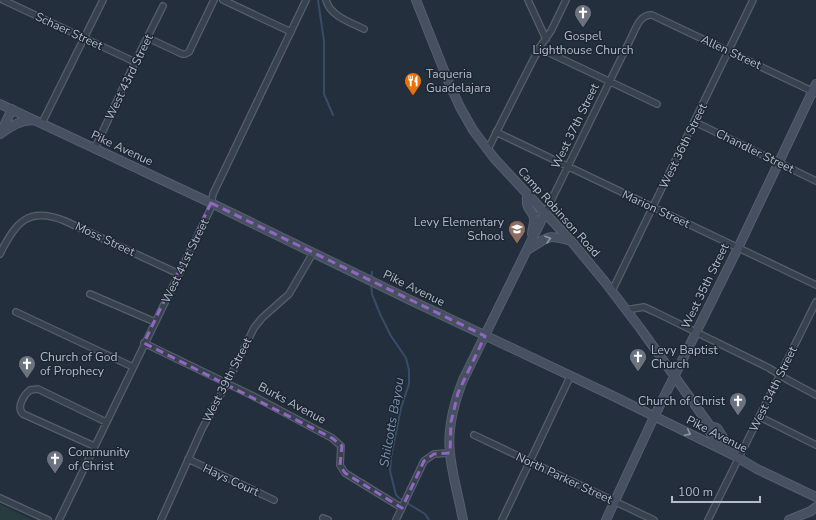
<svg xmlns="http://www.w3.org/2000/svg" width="816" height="520" font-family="'Nunito Sans',sans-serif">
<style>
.green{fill:#263c3f}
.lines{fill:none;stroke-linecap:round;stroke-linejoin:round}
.stream{stroke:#394c67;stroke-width:2}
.street-casing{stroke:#565f6c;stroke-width:8}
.secondary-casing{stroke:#565f6c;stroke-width:10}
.street{stroke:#38414e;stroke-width:5.5}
.secondary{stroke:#465061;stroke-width:8}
.oneway{stroke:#8e96a5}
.marked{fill:none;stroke:#9266c3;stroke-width:3;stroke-dasharray:8 5;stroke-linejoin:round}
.labels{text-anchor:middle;stroke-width:3;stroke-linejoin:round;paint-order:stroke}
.street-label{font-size:12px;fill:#b4bcc9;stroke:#1d2633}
.poi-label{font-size:12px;fill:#b4bcc9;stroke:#1d2633;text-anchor:start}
.water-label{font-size:13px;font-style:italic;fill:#7c92b1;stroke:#1d2633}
</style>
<rect width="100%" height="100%" fill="#242f3e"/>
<path class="green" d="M0,504L32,520H0Z"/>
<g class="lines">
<path class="stream" d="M318,0L324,41V94L333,115
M371,279L372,272
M371,283L372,294L380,314L391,336L406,358L409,370V384L401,408L391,457L390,471L396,495L399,498L425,514L429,520"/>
<defs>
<path id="street" d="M3,0L135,62
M223,0L291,32
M326,0C330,16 350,22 364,29
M528,0L546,39
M148,38L182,54H185L189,52L214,0
M539,48L657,104
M695,122L816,181
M42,123L103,0
M496,132L816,285
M95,148L135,62L163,6
M488,149L533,60L542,44L551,31L566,0
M545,213L631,38C636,28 640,14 652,15L816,93
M0,254C15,223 28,206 65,221L179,274
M612,291L753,0
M90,294L155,322
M626,310L644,307L655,312L769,368L788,380L816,395
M16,312L133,367
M144,343L253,396L332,438L341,446L340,465L345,473L402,508
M760,417L816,445
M474,435L654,520
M94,446L23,414C16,407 24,395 30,390L38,389L106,422
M188,459L274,500
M0,498L48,520
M323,518L328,520
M59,520L210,210L213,194L306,0
M161,520L202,429L227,383L254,328L262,318L289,294L313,253
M396,520L424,461L434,454L450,453
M502,520L570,377
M708,520L816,302"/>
<path id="secondary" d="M416,0L449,83L460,107L473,130L494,158L572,242L605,282L640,328L710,426V432L721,449
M0,104L211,203L408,299L611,395L735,456L757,469L816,497
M0,134C12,126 18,121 33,120
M0,134L12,109
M527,194C527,197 526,203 528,207C530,211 533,213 534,218C535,223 532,229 532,234
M527,250C549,238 544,233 571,241
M710,426L717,428L735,456
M463,520C459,498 452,475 450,453C447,428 454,403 463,380L545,213
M606,520L654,417L738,248L816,84
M789,520L811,511L816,507"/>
</defs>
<use href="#street" class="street-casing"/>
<use href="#secondary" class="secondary-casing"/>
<use href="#street" class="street"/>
<use href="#secondary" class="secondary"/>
</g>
<defs><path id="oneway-chevron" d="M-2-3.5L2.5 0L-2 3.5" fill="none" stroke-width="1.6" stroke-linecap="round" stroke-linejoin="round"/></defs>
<g class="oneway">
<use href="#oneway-chevron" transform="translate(548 239) rotate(-16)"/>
<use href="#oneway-chevron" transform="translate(688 433) rotate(26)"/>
</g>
<path class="marked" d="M211,203L485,336L458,393L451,422L450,453L434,454L424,461L402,508L345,473L340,465L342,446L332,438L144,343Z"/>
<defs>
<symbol id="church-pin" viewBox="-11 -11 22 30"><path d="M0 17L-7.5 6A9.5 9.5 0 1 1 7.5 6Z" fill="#6b7280" stroke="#1d2633"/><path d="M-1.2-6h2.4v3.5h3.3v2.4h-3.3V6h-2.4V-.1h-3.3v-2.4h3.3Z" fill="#fff"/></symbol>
<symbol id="restaurant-pin" viewBox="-11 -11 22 30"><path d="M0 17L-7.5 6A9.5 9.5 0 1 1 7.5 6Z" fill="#e8710a" stroke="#1d2633"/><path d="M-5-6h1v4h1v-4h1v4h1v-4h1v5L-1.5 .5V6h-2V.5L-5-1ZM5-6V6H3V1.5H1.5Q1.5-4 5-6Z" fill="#fff"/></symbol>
<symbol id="school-pin" viewBox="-11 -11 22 30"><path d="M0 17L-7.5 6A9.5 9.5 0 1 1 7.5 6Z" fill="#8d6e63" stroke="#1d2633"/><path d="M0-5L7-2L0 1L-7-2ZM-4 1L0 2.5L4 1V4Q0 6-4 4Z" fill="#fff"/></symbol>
</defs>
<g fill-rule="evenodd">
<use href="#church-pin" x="573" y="3" width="20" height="27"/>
<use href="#restaurant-pin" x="403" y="71" width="20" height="27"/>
<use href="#school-pin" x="507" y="219" width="20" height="27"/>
<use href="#church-pin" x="628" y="347" width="20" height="27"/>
<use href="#church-pin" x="17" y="354" width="20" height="27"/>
<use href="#church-pin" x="728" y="391" width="20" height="27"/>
<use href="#church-pin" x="45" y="449" width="20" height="27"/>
</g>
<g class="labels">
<g class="street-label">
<text transform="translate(69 31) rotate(25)" y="4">Schaer Street</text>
<text transform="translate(731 52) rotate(25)" y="4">Allen Street</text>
<text transform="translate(129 77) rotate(-64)" y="4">West 43rd Street</text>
<text transform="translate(575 126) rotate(-64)" y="4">West 37th Street</text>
<text transform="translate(683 146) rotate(-64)" y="4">West 36th Street</text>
<text transform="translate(122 148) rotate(25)" y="4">Pike Avenue</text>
<text transform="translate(755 151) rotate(26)" y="4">Chandler Street</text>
<text transform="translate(656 209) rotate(25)" y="4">Marion Street</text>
<text transform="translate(559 212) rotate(48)" y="4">Camp Robinson Road</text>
<text transform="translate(105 239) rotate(25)" y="4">Moss Street</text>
<text transform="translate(185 261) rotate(-64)" y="4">West 41st Street</text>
<text transform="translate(705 286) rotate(-64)" y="4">West 35th Street</text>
<text transform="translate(414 288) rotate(26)" y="4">Pike Avenue</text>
<text transform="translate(227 380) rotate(-63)" y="4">West 39th Street</text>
<text transform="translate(773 389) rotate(-64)" y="4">West 34th Street</text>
<text transform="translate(292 403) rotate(28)" y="4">Burks Avenue</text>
<text transform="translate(717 434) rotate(27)" y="4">Pike Avenue</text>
<text transform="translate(564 478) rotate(25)" y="4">North Parker Street</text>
<text transform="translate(231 480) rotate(25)" y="4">Hays Court</text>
</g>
<g class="poi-label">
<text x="583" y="40" text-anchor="middle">Gospel<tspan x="583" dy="14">Lighthouse Church</tspan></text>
<text x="426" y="78">Taqueria<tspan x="426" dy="14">Guadelajara</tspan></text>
<text x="504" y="226" text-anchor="end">Levy Elementary<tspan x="504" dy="14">School</tspan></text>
<text x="651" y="354">Levy Baptist<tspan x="651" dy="14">Church</tspan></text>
<text x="40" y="361">Church of God<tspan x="40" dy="14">of Prophecy</tspan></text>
<text x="725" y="405" text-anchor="end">Church of Christ</text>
<text x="68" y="456">Community<tspan x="68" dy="14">of Christ</tspan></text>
</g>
<g class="water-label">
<text transform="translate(391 422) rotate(-80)" y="5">Shilcotts Bayou</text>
</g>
</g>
<path d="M672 496v6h88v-6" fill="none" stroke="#b4bcc9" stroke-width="2"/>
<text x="678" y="496" font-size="12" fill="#b4bcc9" stroke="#1d2633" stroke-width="3" paint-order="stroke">100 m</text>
</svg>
